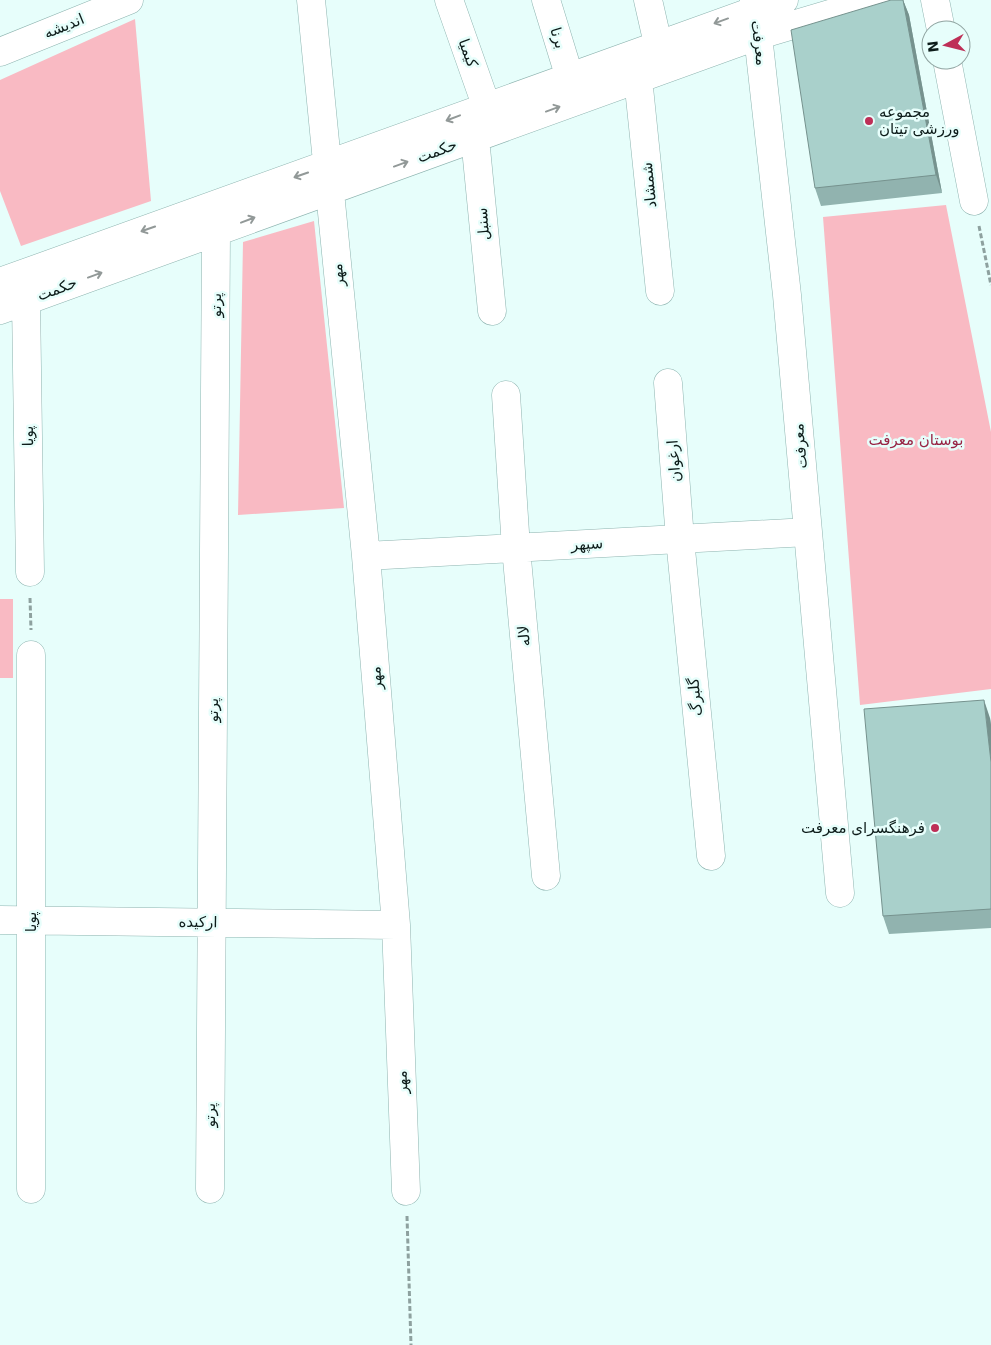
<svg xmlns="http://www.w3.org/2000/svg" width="991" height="1345" font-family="'DejaVu Sans',Cairo,sans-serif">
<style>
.green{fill:#f9bac3}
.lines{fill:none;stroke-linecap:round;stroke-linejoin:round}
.minor-casing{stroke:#8eb4b0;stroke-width:29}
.path{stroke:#8ea19f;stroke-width:3;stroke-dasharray:5 2.5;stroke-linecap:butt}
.minor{stroke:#fff;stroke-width:28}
.wall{fill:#91b3af}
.shaded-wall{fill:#76928e}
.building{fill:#a9d0cb;stroke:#76928e}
.oneway{stroke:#929998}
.poi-dot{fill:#be2f57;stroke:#e7fefb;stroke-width:2}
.labels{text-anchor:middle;stroke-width:5;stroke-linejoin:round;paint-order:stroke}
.street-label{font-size:15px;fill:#0d1c1a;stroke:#e7fefb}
.poi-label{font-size:15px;fill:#0d1c1a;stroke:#e7fefb;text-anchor:start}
.park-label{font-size:15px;fill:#982344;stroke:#e7fefb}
</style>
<rect width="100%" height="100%" fill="#e7fefb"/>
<path class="green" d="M135,19L151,201L21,246L0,191V80Z
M946,205L991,432V689L860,705L823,217Z
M314,221L344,508L238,515L243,242Z
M0,599H13V678H0Z"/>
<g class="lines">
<defs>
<path id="minor" d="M311,0L366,556L396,925L406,1191
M449,0L486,105
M546,0L569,75
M648,0L658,44
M754,0L787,295L840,893
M935,0L941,30
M0,52L129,0
M947,60L974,201
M638,78L660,291
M475,138L492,311
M0,282L784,0
M26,300L30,572
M0,310L759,35L877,0
M668,383L680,539L711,856
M506,395L516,548L546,876
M366,556L808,532
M0,920L396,925
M31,1189V655
M210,1189L216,232"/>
</defs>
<use href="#minor" class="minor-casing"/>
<path class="path" d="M979,226L991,285
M30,598L31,630
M407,1216L411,1345"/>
<use href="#minor" class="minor"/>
</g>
<path class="wall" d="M891,0H903L909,15L942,193L821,206L815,188Z
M990,718L991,725V928L889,934L883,916Z"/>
<path class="shaded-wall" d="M903,0L909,15L942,193L936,175Z
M984,700L990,718L991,725V763Z"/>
<path class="building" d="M891,0H903L936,175L815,188L791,30Z
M984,700L991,762V909L883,916L864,709Z"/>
<defs><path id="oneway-shaft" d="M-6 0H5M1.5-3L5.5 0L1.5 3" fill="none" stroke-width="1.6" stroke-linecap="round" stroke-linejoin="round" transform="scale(1.25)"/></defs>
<g class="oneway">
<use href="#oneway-shaft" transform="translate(721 21) rotate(160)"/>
<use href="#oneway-shaft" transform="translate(553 109) rotate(-20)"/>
<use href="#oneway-shaft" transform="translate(453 118) rotate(159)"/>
<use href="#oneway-shaft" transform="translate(401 164) rotate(-20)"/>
<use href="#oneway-shaft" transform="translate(301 175) rotate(161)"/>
<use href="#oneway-shaft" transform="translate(248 220) rotate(-21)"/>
<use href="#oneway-shaft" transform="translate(148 229) rotate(161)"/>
<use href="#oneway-shaft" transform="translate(95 275) rotate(-20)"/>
</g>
<g class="poi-dot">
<circle cx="869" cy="121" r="5"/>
<circle cx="935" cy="828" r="5"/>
</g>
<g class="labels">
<g class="street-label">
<text transform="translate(64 26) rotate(-22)" y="5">اندیشه</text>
<text transform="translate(558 38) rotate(73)" y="5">برنا</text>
<text transform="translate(759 43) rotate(83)" y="5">معرفت</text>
<text transform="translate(468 53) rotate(70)" y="5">کیمیا</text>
<text transform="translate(437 151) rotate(-20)" y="5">حکمت</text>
<text transform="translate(649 185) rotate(-96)" y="5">شمشاد</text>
<text transform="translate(483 224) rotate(-95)" y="5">سنبل</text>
<text transform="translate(338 275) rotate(-96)" y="5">مهر</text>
<text transform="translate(57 289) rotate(-20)" y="5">حکمت</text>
<text transform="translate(216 305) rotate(-90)" y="5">پرتو</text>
<text transform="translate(28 436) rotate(-91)" y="5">پویا</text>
<text transform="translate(800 446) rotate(-95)" y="5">معرفت</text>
<text transform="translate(674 461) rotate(-94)" y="5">ارغوان</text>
<text transform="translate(587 544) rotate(-3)" y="5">سپهر</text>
<text transform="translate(524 636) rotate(-95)" y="5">لاله</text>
<text transform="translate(376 678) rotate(-95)" y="5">مهر</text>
<text transform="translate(695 697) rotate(-95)" y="5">گلبرگ</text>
<text transform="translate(213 710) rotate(-90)" y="5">پرتو</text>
<text transform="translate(31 922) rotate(-90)" y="5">پویا</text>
<text transform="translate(198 922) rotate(1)" y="5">ارکیده</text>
<text transform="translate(402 1082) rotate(-92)" y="5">مهر</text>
<text transform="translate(210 1115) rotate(-90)" y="5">پرتو</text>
</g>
<g class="poi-label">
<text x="879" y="117">مجموعه<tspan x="879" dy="17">ورزشی تیتان</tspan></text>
<text x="925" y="833" text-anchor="end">فرهنگسرای معرفت</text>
</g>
<g class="park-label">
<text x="916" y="445">بوستان معرفت</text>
</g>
</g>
<g transform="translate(946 45) rotate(263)"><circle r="24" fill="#e7fefb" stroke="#90a4a1"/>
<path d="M0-4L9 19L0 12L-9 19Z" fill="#be2f57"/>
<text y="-8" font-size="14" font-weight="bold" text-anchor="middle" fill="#0d1c1a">N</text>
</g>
</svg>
